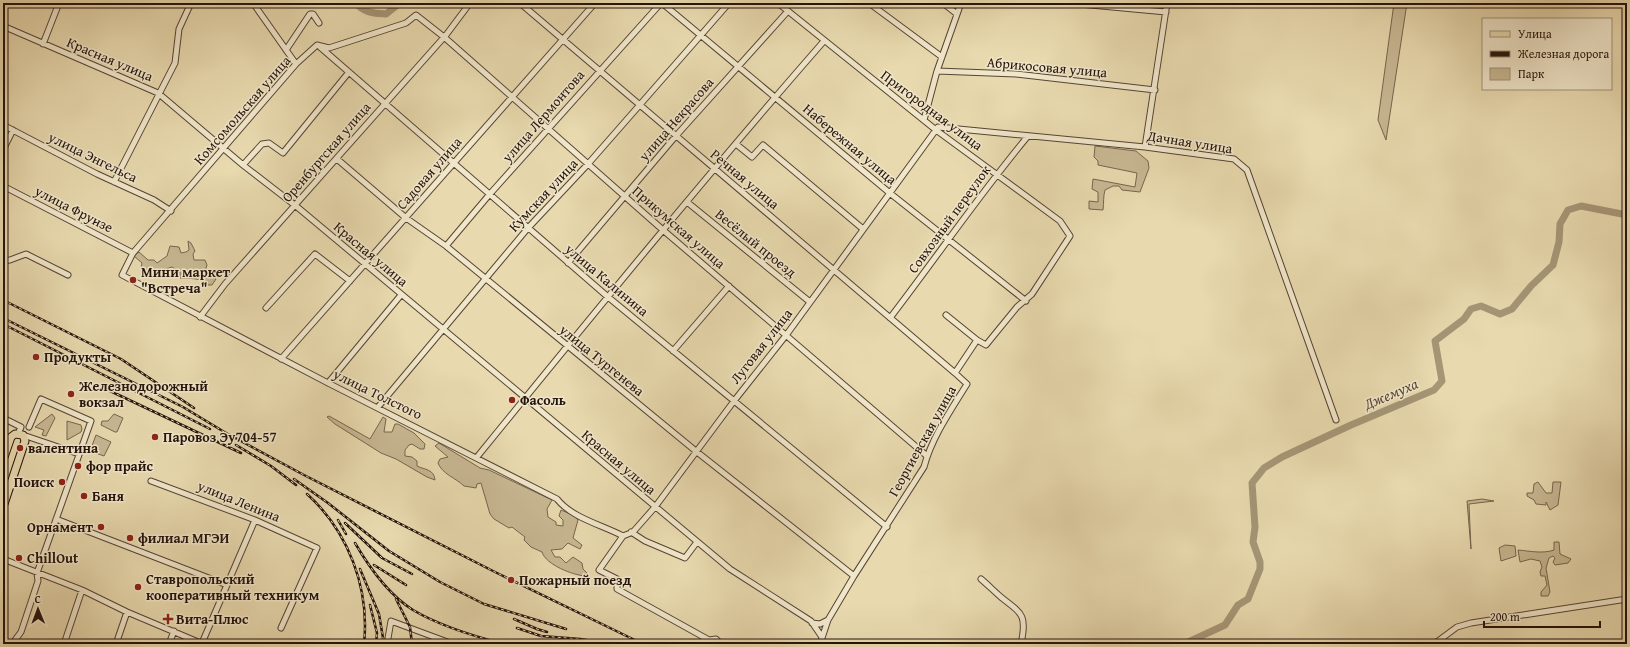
<svg xmlns="http://www.w3.org/2000/svg" width="1630" height="647" font-family="'Gentium Book Plus',serif">
<style>
.green{fill:#c7b792;stroke:#76654e}
.lines{fill:none;stroke-linecap:round;stroke-linejoin:round}
.river{stroke:#a59676;stroke-width:7}
.minor-casing{stroke:#543;stroke-width:7}
.major-casing{stroke:#24130a;stroke-width:9}
.minor{stroke:#f0e6ca;stroke-width:5}
.major{stroke:#e8d9ae;stroke-width:7}
.rail-casing{stroke:#24130a;stroke-width:2.5}
.rail{stroke:#f0e6ca;stroke-width:1;stroke-dasharray:3;stroke-linecap:butt}
.poi-dot{fill:#8f2418;stroke:#f0e6ca;stroke-width:1.5}
.labels{text-anchor:middle;stroke-width:3;stroke-linejoin:round;paint-order:stroke}
.street-label{font-size:14px;fill:#24130a;stroke:#f0e6ca}
.poi-label{font-size:14px;font-weight:bold;fill:#24130a;stroke:#f0e6ca;text-anchor:start}
.water-label{font-size:15px;font-style:italic;fill:#584735;stroke:#f0e6ca}
</style>
<rect width="100%" height="100%" fill="#e8d9ae"/>
<filter id="stains"><feTurbulence type="fractalNoise" baseFrequency=".005" numOctaves="4"/><feColorMatrix values="0 0 0 0 .2 0 0 0 0 .09 0 0 0 0 .02 0 0 0 .5 -.17"/></filter>
<radialGradient id="worn" r=".72"><stop offset=".6" stop-color="#630" stop-opacity="0"/><stop offset="1" stop-color="#630" stop-opacity=".3"/></radialGradient>
<path class="green" d="M1394,3H1407L1386,140L1378,120Z
M1095,146L1136,151L1148,161L1149,168L1140,192L1122,190L1119,186H1113L1105,190C1103,197 1104,202 1103,210L1089,209V201L1098,202V192L1092,189L1093,179L1135,187L1137,173L1098,165V161L1094,157Z
M188,241L191,243L195,251L193,254L194,260H205L207,265L205,271L216,279L212,285H208C200,277 191,279 180,278V272L172,267L156,272L150,270L145,271L141,268L142,263L134,256L139,252L148,260H154L157,263L167,256L170,246L179,247L181,253L186,252L189,250Z
M52,414L55,418L46,436L42,435L44,430L35,427Z
M114,414L123,418L117,432H115L101,425L102,421H108Z
M329,416L370,439L383,417L386,419L384,432H392L395,424H398L414,433L425,444L424,449H420L412,444L409,445L405,450V456L412,457L417,461V466C425,470 434,469 435,480L427,477L396,459L381,453L335,424L327,417Z
M67,421L81,425L82,429L81,432L67,440Z
M96,435L111,442L104,456L90,451Z
M439,443L480,468L489,470L552,500L547,509L548,517L556,522V525L563,526V520L559,516L561,510L573,515L578,520L573,538L582,545L580,549L568,543L562,549L551,550L555,557H560L566,563L573,557L582,563L583,569L587,573L585,576C573,575 546,565 542,552L531,547L524,540L525,537L512,527L509,528L494,519L490,514L481,483L477,484L476,488L464,486C456,478 442,474 438,463L440,459L448,457L435,446Z
M1538,482L1546,493H1552L1553,482H1561L1558,505L1550,510L1546,502V505L1536,504L1534,500L1527,496V493H1533L1534,484Z
M1482,499L1494,501L1469,504L1471,549L1467,501Z
M1554,542H1559L1560,554L1571,559L1568,563L1555,565L1553,562L1555,558L1553,556L1549,558L1546,568L1550,592L1548,596H1541V592L1547,585L1545,576H1541L1540,572L1542,567L1540,561L1531,559L1520,562L1518,550C1529,551 1543,554 1554,550Z
M1505,545L1515,546L1516,556L1501,561L1499,548Z"/>
<g class="lines">
<path class="river" d="M356,3C364,13 374,13 386,14L400,3
M1184,644L1225,625L1238,605L1248,599L1260,569V562L1253,542L1255,527L1252,483L1264,468L1282,457L1351,425L1434,390L1442,381L1435,341L1464,319L1471,309L1481,306L1500,314L1512,309L1531,286L1553,265L1559,242L1560,224L1568,210L1581,206L1627,215"/>
<defs>
<path id="minor" d="M253,3L296,64
M520,3L955,373
M662,3L891,194L1026,301
M778,3L936,130L1060,221L1070,236L1032,294L1017,307L986,345L977,340L955,373L967,384C951,410 932,437 924,467L854,576L828,620L820,644
M869,3L942,57
M943,3L957,14
M1069,3L1166,12
M3,26L158,93L243,165L296,206L730,569L811,621L822,637
M43,44L59,3
M320,47L608,297L887,527
M286,50L310,14H313L319,23
M937,71L1016,74L1155,90
M924,120L937,71L961,3
M3,125L97,174L154,200L171,211
M736,144L752,157L763,145L863,229
M1145,147L1167,3
M3,150L13,130
M337,159L406,218L446,246L697,452L854,576
M243,165L262,144L269,143L283,153L349,72
M114,182L175,63L179,29L191,3
M3,186L133,253
M687,202L810,302
M446,246L489,195L661,3
M3,261L10,260L26,254L68,275
M568,263L675,137L788,11
M266,308L315,254L350,281
M946,315L977,340
M200,317L225,284L446,35L470,3
M890,318C936,258 979,195 1028,136
M673,351L729,286
M281,359L595,3
M328,383L401,295
M378,407L528,228L588,164L729,3
M3,418L21,427L18,434
M23,435L79,454
M477,457C591,317 705,177 824,41
M151,481L255,520L317,548L281,628
M56,519L227,585
M631,532L645,541L685,558L697,542
M623,536C602,525 572,518 557,499L328,383L122,275L133,253L296,64L317,45L329,48L406,23L416,15L444,37L663,230L927,456
M3,559L82,590L127,612L203,644
M981,579C988,585 995,592 1002,598C1023,614 1027,616 1021,644
M812,623L820,624L828,620
M202,643L255,520
M12,644L21,632L38,581L37,573L91,421L41,399L29,427
M64,644L82,590
M116,644L127,612
M169,644L174,631
M387,644L391,621L453,644
M721,644L716,639L709,640L617,589V579L599,570L623,536L633,532L655,507L734,401L787,334L938,127L1145,147L1234,159L1247,170L1336,420
M1434,644L1457,627L1471,623L1627,599"/>
<path id="major" d="M3,460L11,437L15,434L23,435L25,441L3,507"/>
</defs>
<use href="#minor" class="minor-casing"/>
<use href="#major" class="major-casing"/>
<use href="#minor" class="minor"/>
<use href="#major" class="major"/>
<defs>
<path id="rail" d="M3,300L121,359L194,408
M3,318L183,407L226,433L304,475L495,572L643,644
M3,324L210,429
M106,389L241,453
M236,445L271,466L296,485
M294,479L328,503L389,551L440,582L484,604L566,629
M307,494C348,531 370,588 364,644
M338,520L346,534
M345,523L382,558L412,574
M355,543C369,567 389,595 413,610C440,626 473,636 504,644
M374,565L406,585
M360,569L379,614L384,644
M396,599L410,627L412,644
M370,605L377,633L376,644
M514,619L537,629L547,632
M517,628L541,636L580,639L611,644
M500,642L515,643L548,640"/>
</defs>
<use href="#rail" class="rail-casing"/>
<use href="#rail" class="rail"/>
</g>
<g class="poi-dot">
<circle cx="133" cy="280" r="4"/>
<circle cx="36" cy="357" r="4"/>
<circle cx="71" cy="394" r="4"/>
<circle cx="512" cy="400" r="4"/>
<circle cx="155" cy="437" r="4"/>
<circle cx="20" cy="448" r="4"/>
<circle cx="78" cy="466" r="4"/>
<circle cx="62" cy="482" r="4"/>
<circle cx="84" cy="496" r="4"/>
<circle cx="101" cy="527" r="4"/>
<circle cx="130" cy="538" r="4"/>
<circle cx="19" cy="558" r="4"/>
<circle cx="511" cy="580" r="4"/>
<circle cx="138" cy="587" r="4"/>
<path d="M166 613h4v4h4v4h-4v4h-4v-4h-4v-4h4z"/>
</g>
<g class="labels">
<g class="street-label">
<text transform="translate(110 59) rotate(23)" y="5">Красная улица</text>
<text transform="translate(1047 67) rotate(5)" y="5">Абрикосовая улица</text>
<text transform="translate(242 110) rotate(-49)" y="5">Комсомольская улица</text>
<text transform="translate(932 110) rotate(37)" y="5">Пригородная улица</text>
<text transform="translate(543 116) rotate(-49)" y="5">улица Лермонтова</text>
<text transform="translate(676 119) rotate(-49)" y="5">улица Некрасова</text>
<text transform="translate(1190 142) rotate(9)" y="5">Дачная улица</text>
<text transform="translate(850 144) rotate(40)" y="5">Набережная улица</text>
<text transform="translate(326 152) rotate(-49)" y="5">Оренбургская улица</text>
<text transform="translate(93 157) rotate(26)" y="5">улица Энгельса</text>
<text transform="translate(429 173) rotate(-49)" y="5">Садовая улица</text>
<text transform="translate(745 179) rotate(40)" y="5">Речная улица</text>
<text transform="translate(543 195) rotate(-47)" y="5">Кумская улица</text>
<text transform="translate(74 209) rotate(27)" y="5">улица Фрунзе</text>
<text transform="translate(949 219) rotate(-54)" y="5">Совхозный переулок</text>
<text transform="translate(679 227) rotate(41)" y="5">Прикумская улица</text>
<text transform="translate(756 243) rotate(39)" y="5">Весёлый проезд</text>
<text transform="translate(371 254) rotate(40)" y="5">Красная улица</text>
<text transform="translate(607 280) rotate(40)" y="5">улица Калинина</text>
<text transform="translate(761 346) rotate(-52)" y="5">Луговая улица</text>
<text transform="translate(602 360) rotate(39)" y="5">улица Тургенева</text>
<text transform="translate(378 394) rotate(26)" y="5">улица Толстого</text>
<text transform="translate(922 441) rotate(-61)" y="5">Георгиевская улица</text>
<text transform="translate(619 462) rotate(40)" y="5">Красная улица</text>
<text transform="translate(239 501) rotate(22)" y="5">улица Ленина</text>
</g>
<g class="poi-label">
<text x="141" y="277">Мини маркет<tspan x="141" dy="16">"Встреча"</tspan></text>
<text x="44" y="362">Продукты</text>
<text x="79" y="391">Железнодорожный<tspan x="79" dy="16">вокзал</tspan></text>
<text x="520" y="405">Фасоль</text>
<text x="163" y="442">Паровоз Эу704-57</text>
<text x="28" y="453">валентина</text>
<text x="86" y="471">фор прайс</text>
<text x="54" y="487" text-anchor="end">Поиск</text>
<text x="92" y="501">Баня</text>
<text x="93" y="532" text-anchor="end">Орнамент</text>
<text x="138" y="543">филиал МГЭИ</text>
<text x="27" y="563">ChillOut</text>
<text x="146" y="584">Ставропольский<tspan x="146" dy="16">кооперативный техникум</tspan></text>
<text x="519" y="585">Пожарный поезд</text>
<text x="176" y="624">Вита-Плюс</text>
</g>
<g class="water-label">
<text transform="translate(1391 394) rotate(-23)" y="5">Джемуха</text>
</g>
</g>
<rect width="1630" height="647" fill="none" stroke="#e8d9ae" stroke-width="16"/>
<rect x="4" y="4" width="1622" height="639" fill="none" stroke="#24130a" stroke-width="2"/>
<rect x="8" y="8" width="1614" height="631" fill="none" stroke="#24130a"/>
<rect x="1482" y="18" width="130" height="72" fill="#f0e6ca" stroke="#9e927d"/>
<rect x="1490" y="31" width="20" height="6" fill="#e8d9ae" stroke="#9e927d"/>
<text x="1518" y="38" font-size="12" fill="#24130a">Улица</text>
<rect x="1490" y="51" width="20" height="6" fill="#24130a" stroke="#9e927d"/>
<text x="1518" y="58" font-size="12" fill="#24130a">Железная дорога</text>
<rect x="1490" y="68" width="20" height="12" fill="#c7b792" stroke="#9e927d"/>
<text x="1518" y="78" font-size="12" fill="#24130a">Парк</text>
<g transform="translate(38 609) rotate(359)" stroke="#f0e6ca" stroke-width="3" paint-order="stroke">
<path d="M0-3L7 15L0 10L-7 15Z" fill="#24130a"/>
<text y="-6" font-size="11" font-weight="bold" text-anchor="middle" fill="#24130a">С</text>
</g>
<path d="M1484 621v6h116v-6" fill="none" stroke="#24130a" stroke-width="2"/>
<text x="1490" y="621" font-size="12" fill="#24130a" stroke="#f0e6ca" stroke-width="3" paint-order="stroke">200 m</text>
<rect width="100%" height="100%" filter="url(#stains)"/>
<rect width="100%" height="100%" fill="url(#worn)"/>
</svg>
